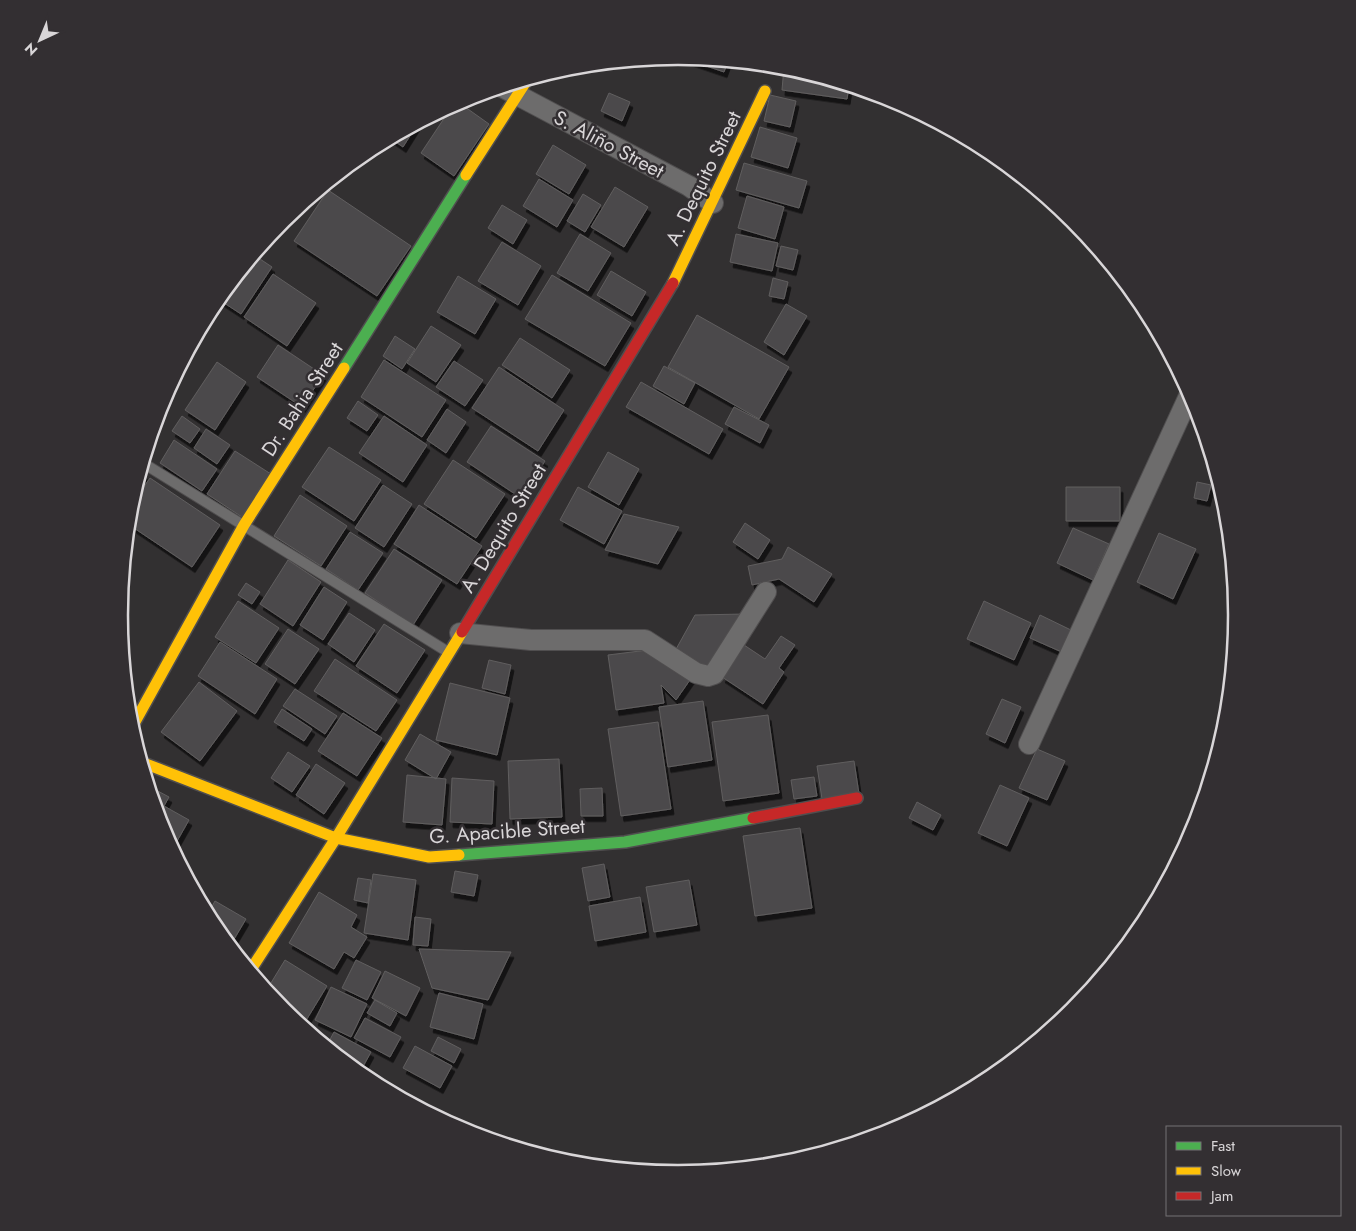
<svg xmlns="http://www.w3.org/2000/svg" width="1356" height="1231" font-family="Jost,sans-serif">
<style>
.building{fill:#4c4a4b;stroke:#605e5f;filter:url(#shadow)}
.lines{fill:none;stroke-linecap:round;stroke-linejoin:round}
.lane-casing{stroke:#504e4f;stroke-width:12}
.street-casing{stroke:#504e4f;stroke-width:22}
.fast-casing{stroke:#504e4f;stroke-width:14}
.slow-casing{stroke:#504e4f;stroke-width:14}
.jam-casing{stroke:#504e4f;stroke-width:14}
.lane{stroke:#6d6c6c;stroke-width:10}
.street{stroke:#6d6c6c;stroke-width:20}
.fast{stroke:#4caf50;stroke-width:11}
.slow{stroke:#ffc107;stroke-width:11}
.jam{stroke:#c62828;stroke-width:11}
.labels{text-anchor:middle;stroke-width:5;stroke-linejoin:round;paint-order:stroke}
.street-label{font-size:20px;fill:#d9d6d8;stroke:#332f32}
.rim{fill:none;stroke:#d9d6d8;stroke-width:2.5}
</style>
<defs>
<filter id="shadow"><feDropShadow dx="3" dy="5.5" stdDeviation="0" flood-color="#0009"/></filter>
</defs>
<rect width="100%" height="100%" fill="#323031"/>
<path class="building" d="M687,57L728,61L724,72L686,59Z
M784,67L849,86L847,99L782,90Z
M609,93L630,102L622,121L601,111Z
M770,95L796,101L790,127L764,121Z
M458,102L489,124L454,176L421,153L453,105Z
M418,123L403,147L390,138Z
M760,127L797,138L788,168L751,157Z
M553,145L586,165L569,194L536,174Z
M744,163L807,181L799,208L736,190Z
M539,179L573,200L557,227L523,206Z
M615,187L648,207L624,247L591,227Z
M328,190L411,246L377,296L294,241Z
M583,194L601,205L585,232L567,221Z
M747,196L784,207L775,239L738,228Z
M502,205L527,220L513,244L488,228Z
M580,234L611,253L588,291L557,273Z
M736,234L778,243L772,271L730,262Z
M502,242L541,266L518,305L478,281Z
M781,246L798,250L793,270L776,266Z
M254,255L272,267L241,314L218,299Z
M611,271L646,292L632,316L597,295Z
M273,274L316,303L287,346L244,317Z
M552,275L631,323L605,366L525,319Z
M458,276L496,299L475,334L437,312Z
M773,278L788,282L784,299L769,296Z
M786,304L807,316L784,355L764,342Z
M697,315L789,367L759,419L668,367Z
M431,326L461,345L436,382L407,363Z
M395,336L415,349L402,369L383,356Z
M520,338L570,370L552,398L502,365Z
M278,345L323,375L302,407L257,377Z
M384,360L446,400L422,437L361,397Z
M454,361L483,380L465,406L436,387Z
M217,362L246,382L215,430L185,410Z
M664,366L695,383L684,404L653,386Z
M499,367L564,410L538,451L472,408Z
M641,382L723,429L709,454L626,407Z
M358,401L378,415L367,431L347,418Z
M734,407L769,425L760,443L725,424Z
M447,409L466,422L446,453L427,440Z
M182,416L200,429L190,443L172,431Z
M384,416L427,445L403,482L359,453Z
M491,426L545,461L521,498L467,462Z
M206,429L230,445L217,464L194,448Z
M174,440L217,469L202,491L160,463Z
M329,447L381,480L354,521L302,487Z
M235,451L274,476L245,519L207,494Z
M608,452L639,469L619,505L588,487Z
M453,460L505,494L476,538L424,504Z
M140,471L146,475L133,495Z
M150,478L220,525L192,567L128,524L129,508Z
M1197,482L1211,485L1207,501L1194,498Z
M383,485L412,504L384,547L355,528Z
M578,487L622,511L604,544L560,520Z
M1066,487H1120V521H1066Z
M300,495L347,526L321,566L274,536Z
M419,505L482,546L457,584L394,544Z
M624,514L679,527L658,564L605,550Z
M745,523L770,540L758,559L733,542Z
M1073,528L1109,544L1093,580L1057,563Z
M350,532L383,553L358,590L326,569Z
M1159,533L1196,549L1173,599L1137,582Z
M788,547L832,574L814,602L779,579L752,585L748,566L782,559Z
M394,549L442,580L413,625L365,593Z
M288,560L321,582L293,626L260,604Z
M246,583L260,592L252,604L238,595Z
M324,587L347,602L323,640L300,625Z
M238,601L279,628L256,663L215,637Z
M984,601L1031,623L1014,660L967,639Z
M349,613L375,630L354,662L328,644Z
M745,614L710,671L675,651L695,615Z
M1040,615L1073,631L1064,653L1030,638Z
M384,624L425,650L397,693L356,666Z
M288,629L319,649L295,684L265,664Z
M781,636L795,645L779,668L784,672L763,704L722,677L744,645L765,659Z
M220,642L277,679L255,714L198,676Z
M656,649L692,677L676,700L661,685L664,703L616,710L608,655Z
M335,659L397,700L376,731L314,691Z
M489,660L511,665L505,694L482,688Z
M199,682L237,711L200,761L161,732Z
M450,683L510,698L497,755L436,740Z
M295,689L337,716L325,734L283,706Z
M1002,699L1021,707L1005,743L986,734Z
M703,701L712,760L668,767L659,707Z
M282,709L312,729L304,741L274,722Z
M343,713L382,738L357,776L318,751Z
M768,715L779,793L723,801L712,722Z
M658,722L671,809L621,816L608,729Z
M420,734L451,752L436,779L405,760Z
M1037,749L1065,761L1047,800L1019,788Z
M288,752L310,766L292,792L271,778Z
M559,759L562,817L510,819L508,761Z
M854,761L859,794L822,799L817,766Z
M316,764L345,783L324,814L296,795Z
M407,775L446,779L442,825L403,822Z
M814,777L817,796L794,799L791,780Z
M452,778L494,781L492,824L450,822Z
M1000,785L1029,798L1007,846L978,833Z
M602,788L603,816H581L580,789Z
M154,789L169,797L164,806L189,820L172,850L161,829L151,794Z
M917,802L941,815L933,830L909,818Z
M800,828L812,908L755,916L743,836Z
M604,864L610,897L588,901L582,868Z
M455,871L478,875L474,896L451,892Z
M373,874L416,880L408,940L364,933Z
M358,878L371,880L368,903L354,900Z
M689,880L697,925L654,932L646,887Z
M319,892L357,915L351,927L367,937L354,958L344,952L334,969L289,943Z
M640,897L646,932L595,941L589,906Z
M215,901L246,919L230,946L207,915Z
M415,917L431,919L428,946L413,945Z
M419,949L511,952L488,1000L432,988Z
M285,960L327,986L302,1027L282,1011L266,991Z
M356,960L381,972L367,1000L342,988Z
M385,971L420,988L406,1016L372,998Z
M331,987L367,1004L351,1037L315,1020Z
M439,993L483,1004L474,1039L430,1027Z
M375,1000L397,1013L390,1026L367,1013Z
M365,1018L401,1037L390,1057L354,1038Z
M334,1032L371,1052L360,1072L326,1047Z
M438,1037L461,1049L454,1063L431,1051Z
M415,1046L452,1066L440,1088L403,1068Z"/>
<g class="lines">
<defs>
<path id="lane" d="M143,463L448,652"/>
<path id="street" d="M502,87L689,186L713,203
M460,633L531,640H645L696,673L708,676L714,674L766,592
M1029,744L1190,394"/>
<path id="fast" d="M344,368L466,175
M459,855L625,842L753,818"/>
<path id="slow" d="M466,175L527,80
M673,283L765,91
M131,729L244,525L344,368
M141,762L336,838L429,857L459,855
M250,971L336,838L462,632"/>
<path id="jam" d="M462,632L673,283
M753,818L857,798"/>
</defs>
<use href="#lane" class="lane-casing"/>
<use href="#street" class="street-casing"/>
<use href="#fast" class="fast-casing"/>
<use href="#slow" class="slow-casing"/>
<use href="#jam" class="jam-casing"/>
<use href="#lane" class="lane"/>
<use href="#street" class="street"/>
<use href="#fast" class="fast"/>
<use href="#slow" class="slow"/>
<use href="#jam" class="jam"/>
</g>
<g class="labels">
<g class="street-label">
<text transform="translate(609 144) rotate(28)" y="7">S. Aliño Street</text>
<text transform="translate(703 178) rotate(-64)" y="7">A. Dequito Street</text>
<text transform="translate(302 399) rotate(-57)" y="7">Dr. Bahia Street</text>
<text transform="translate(503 528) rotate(-59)" y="7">A. Dequito Street</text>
<text transform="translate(507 831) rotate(-4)" y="7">G. Apacible Street</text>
</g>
</g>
<path d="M0 0H1356V1231H0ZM128 615a550 550 0 1 1 1100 0a550 550 0 1 1-1100 0Z" fill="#332f32" fill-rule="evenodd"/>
<path class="rim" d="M128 615a550 550 0 1 1 1100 0a550 550 0 1 1-1100 0Z"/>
<rect x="1166" y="1126" width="175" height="90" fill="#332f32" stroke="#757274"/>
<rect x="1176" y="1142" width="25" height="8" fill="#4caf50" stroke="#757274"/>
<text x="1211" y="1151" font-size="15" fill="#d9d6d8">Fast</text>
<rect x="1176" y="1167" width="25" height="8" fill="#ffc107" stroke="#757274"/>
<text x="1211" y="1176" font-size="15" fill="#d9d6d8">Slow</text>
<rect x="1176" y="1192" width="25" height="8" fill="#c62828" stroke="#757274"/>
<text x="1211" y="1201" font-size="15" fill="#d9d6d8">Jam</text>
<g transform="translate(40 40) rotate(224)" stroke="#332f32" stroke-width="4" paint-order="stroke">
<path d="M0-4L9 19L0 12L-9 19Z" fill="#d9d6d8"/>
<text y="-8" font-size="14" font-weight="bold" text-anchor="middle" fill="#d9d6d8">N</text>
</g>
</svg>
